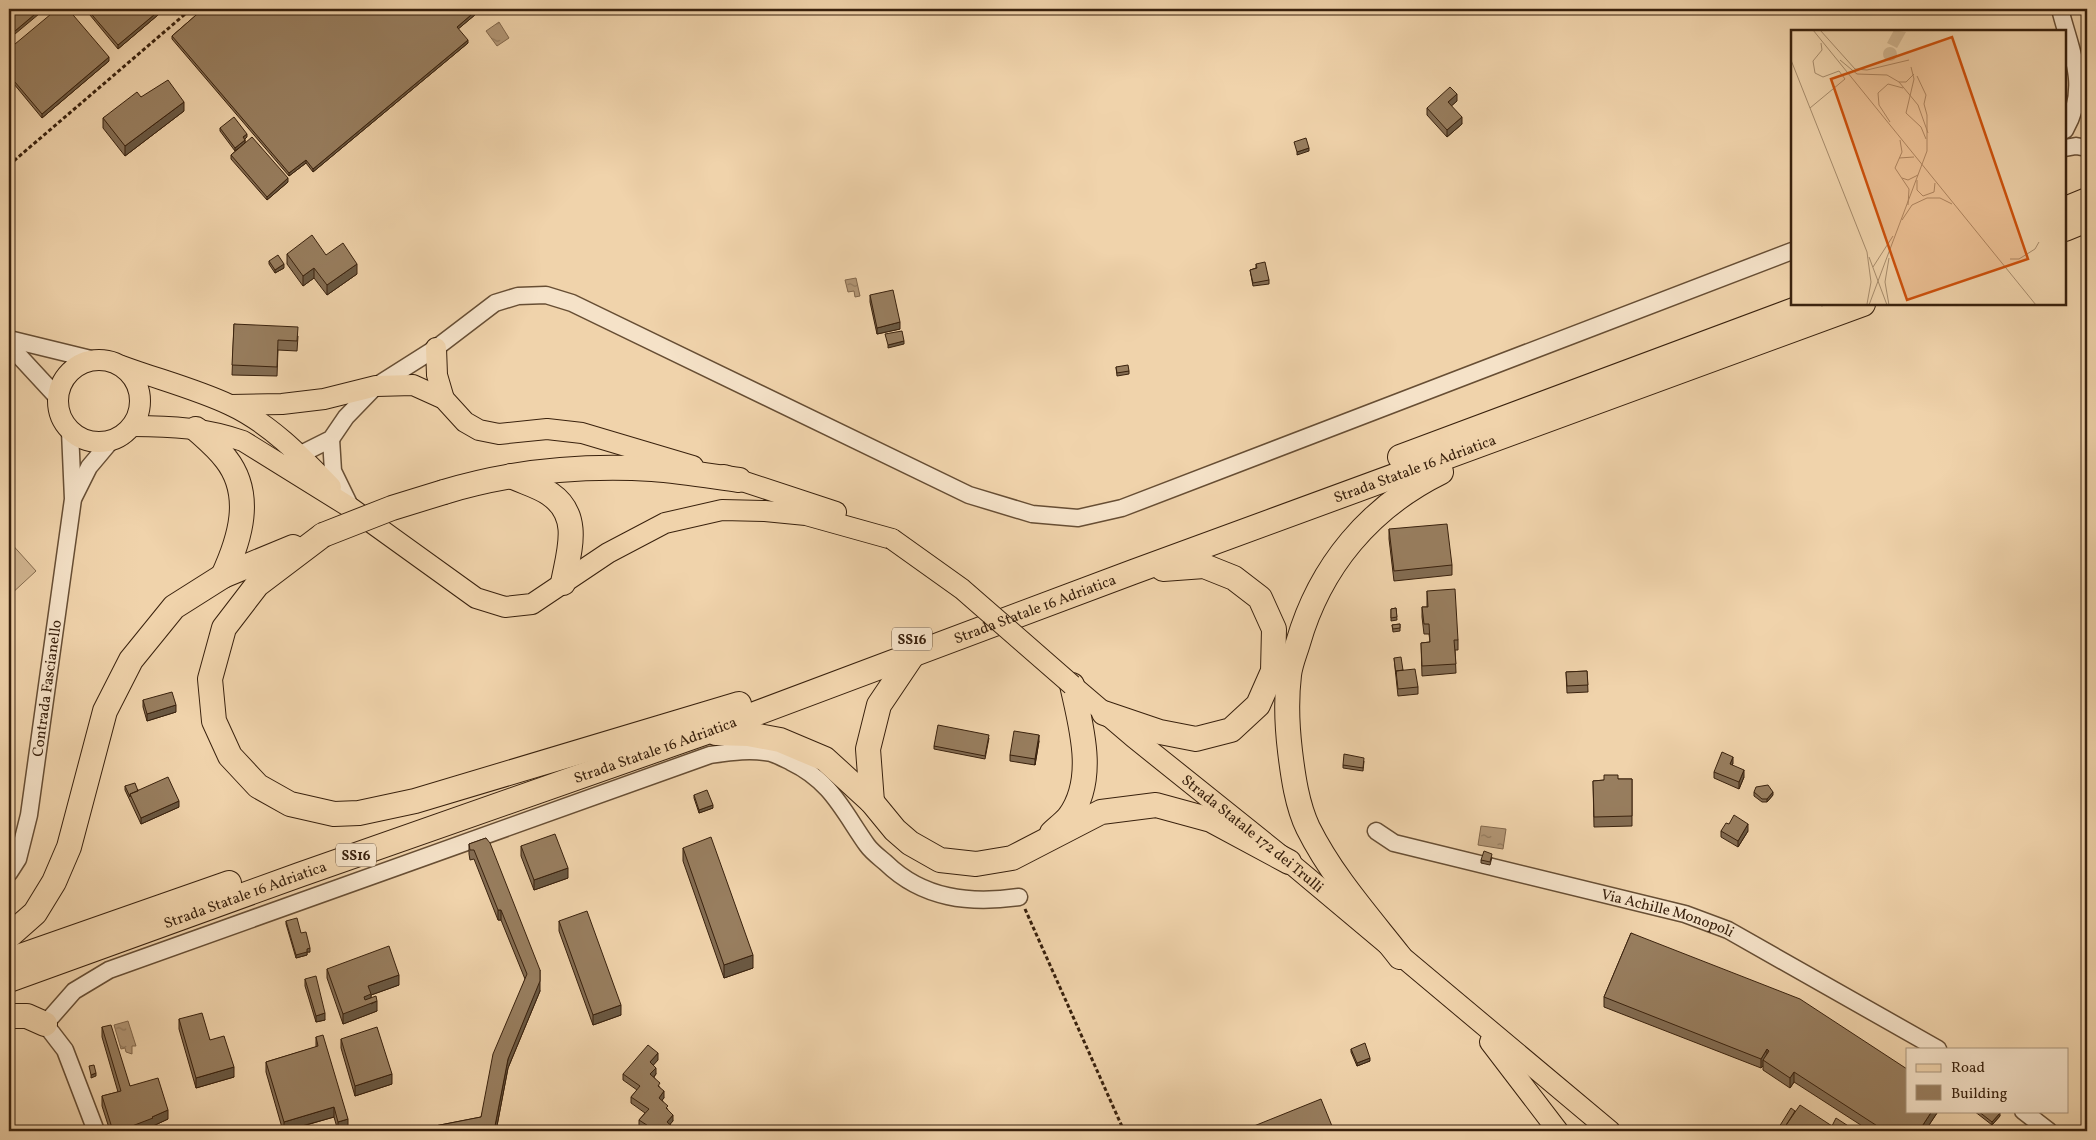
<svg xmlns="http://www.w3.org/2000/svg" width="2096" height="1140" font-family="Vollkorn,serif">
<style>
.park{fill:#d1b590;stroke:#856b4e}
.water{fill:url(#water-ripples);stroke:#82674b}
.lines{fill:none;stroke-linecap:round;stroke-linejoin:round}
.minor-casing{stroke:#674e34;stroke-width:19}
.major-casing{stroke:#39210d;stroke-width:22}
.highway-casing{stroke:#39210d;stroke-width:26}
.path{stroke:#39210d;stroke-width:3;stroke-dasharray:4 2.5;stroke-linecap:butt}
.minor{stroke:#f5e2c8;stroke-width:16}
.major{stroke:#f0d3ab;stroke-width:20}
.highway{stroke:#f0d3ab;stroke-width:24}
.major-bridge-casing{stroke:#39210d;stroke-width:22;stroke-linecap:butt}
.highway-bridge-casing{stroke:#39210d;stroke-width:26;stroke-linecap:butt}
.major-bridge{stroke:#f0d3ab;stroke-width:20}
.highway-bridge{stroke:#f0d3ab;stroke-width:24}
.wall{fill:#836c52;stroke:#39210d}
.shaded-wall{fill:#6a5842;stroke:#39210d}
.building{fill:#987e5f;stroke:#39210d}
.labels{text-anchor:middle;stroke-width:4;stroke-linejoin:round;paint-order:stroke}
.shield{fill:#f5e2c8;stroke:#715b45;stroke-width:1}
.shield-label{font-size:14px;font-weight:bold;fill:#39210d}
.street-label{font-size:15px;fill:#39210d;stroke:#f5e2c8}
.inset-road{fill:none;stroke:#a78c6c;stroke-width:1}
.view{fill:#ce510c;fill-opacity:0.15;stroke:#ce510c;stroke-width:2.5}
.inset-edge{fill:none;stroke:#39210d;stroke-width:2.5}
</style>
<defs>
<pattern id="water-ripples" width="26" height="14" patternUnits="userSpaceOnUse" patternTransform="scale(1.25)"><rect width="26" height="14" fill="#b29675"/><path d="M2 4q2-2 4 0t4 0M15 11q2-2 4 0t4 0" fill="none" stroke="#927a5e"/></pattern>
</defs>
<rect width="100%" height="100%" fill="#f0d3ab"/>
<filter id="stains"><feTurbulence type="fractalNoise" baseFrequency=".004" numOctaves="4"/><feColorMatrix values="0 0 0 0 .2 0 0 0 0 .09 0 0 0 0 .02 0 0 0 .5 -.17"/></filter>
<radialGradient id="worn" r=".72"><stop offset=".6" stop-color="#630" stop-opacity="0"/><stop offset="1" stop-color="#630" stop-opacity=".3"/></radialGradient>
<path class="park" d="M9,541L36,571L9,596Z"/>
<path class="water" d="M499,22L509,38L497,46L486,31Z
M856,278L860,296L855,297L854,291L848,292L845,280Z
M1481,826L1506,829L1503,849L1478,845Z
M128,1021L136,1046H132V1054L126,1052L125,1048L121,1049L114,1025Z"/>
<g class="lines">
<defs>
<g id="minor">
<path d="M2060,9C2071,53 2090,86 2065,130"/>
<path d="M2065,148L2076,146L2087,148"/>
<path d="M9,339L95,360"/>
<path d="M9,345L58,398"/>
<path d="M331,439L333,471L351,508"/>
<path d="M291,459L331,439L346,417L376,386L436,348L495,303L518,296L546,295L572,303L969,495L1032,514L1078,518L1122,508L1792,251"/>
<path d="M74,497L89,467L110,442"/>
<path id="s1" d="M1376,831L1394,843L1685,914L1728,930L1938,1049"/>
<path id="s2" d="M9,873L18,859L29,815L73,499L70,431"/>
<path d="M2023,1111L2049,1131"/>
<path d="M96,1131L65,1050L45,1024L74,991L109,970L710,755C731,752 750,749 771,753C778,755 785,759 791,762C831,781 843,811 867,845C872,852 879,857 886,863C923,899 970,904 1019,897"/>
</g>
<g id="major">
<path d="M436,348L437,375L444,399"/>
<circle cx="99" cy="401" r="41"/>
<path d="M122,366C157,379 196,389 230,405C269,423 301,456 331,487"/>
<path d="M231,405L282,404L324,399L376,386L413,385L444,399L465,422L479,430L499,434L547,429L582,433L693,466"/>
<path d="M133,426C171,426 207,428 243,441L351,508L476,598L505,607L532,604L608,553L665,523L722,510L765,511L806,515L892,539"/>
<path d="M724,475L836,512"/>
<path id="s3" d="M1072,685L1133,737L1289,862L1610,1131"/>
<path d="M1490,1042L1558,1131"/>
</g>
<g id="highway">
<path d="M2065,209L2087,200"/>
<path d="M2065,229L2087,220"/>
<path d="M196,429C206,438 218,448 226,459C254,495 240,539 223,576"/>
<path d="M1400,457L1810,304"/>
<path d="M511,476C523,482 539,486 550,494C582,516 569,551 563,583"/>
<path d="M444,492C510,472 582,465 652,469C681,471 710,476 739,480"/>
<path d="M323,535L257,585L224,628L210,679L214,721L230,756L258,786L290,804L334,814L359,813L415,801L739,704"/>
<path d="M1104,713L1160,732L1196,739L1231,730L1258,705L1273,671L1274,629L1260,598L1234,578L1204,566L1163,569"/>
<path d="M716,733L748,734L780,740L825,759L872,802L895,830L910,843L940,860L976,864L1012,858L1101,812L1156,805L1211,820L1289,862"/>
<path d="M872,802L868,749L879,705L912,656"/>
<path d="M1052,833C1057,828 1064,823 1069,817C1097,779 1081,726 1072,685"/>
<path d="M9,936L35,913L54,882L69,847L105,711L131,660L174,607L223,576L293,547"/>
<path d="M1400,957C1367,915 1332,876 1308,828C1297,805 1293,776 1290,751C1287,726 1286,700 1289,675C1290,665 1295,653 1298,643C1320,566 1370,507 1441,472"/>
<path d="M9,960L229,883"/>
<path id="s4" d="M9,980L299,875L704,733L1133,572L1863,304"/>
<path d="M9,1016H27L45,1024"/>
</g>
</defs>
<use href="#minor" class="minor-casing"/>
<use href="#major" class="major-casing"/>
<use href="#highway" class="highway-casing"/>
<path class="path" d="M9,165L191,9
M1025,909L1124,1131"/>
<use href="#minor" class="minor"/>
<use href="#major" class="major"/>
<use href="#highway" class="highway"/>
<defs>
<path id="major-bridge" d="M892,539L962,589L1072,685"/>
<path id="highway-bridge" d="M323,535L392,508L444,492"/>
</defs>
<use href="#major-bridge" class="major-bridge-casing"/>
<use href="#highway-bridge" class="highway-bridge-casing"/>
<use href="#major-bridge" class="major-bridge"/>
<use href="#highway-bridge" class="highway-bridge"/>
</g>
<path class="wall" d="M85,9H165L118,49Z
M203,9H482L458,29L468,43L313,172L306,163L289,176L172,39V36Z
M9,49L109,61L42,118L9,78Z
M141,97L184,111L125,156L103,128V118Z
M1457,101L1451,106L1462,124L1447,137L1427,115V108Z
M220,128L247,137L245,139V143L288,182L267,200L231,159V155L245,143L235,151L220,131Z
M287,254L326,255L357,274L327,295L314,278L303,286L287,264Z
M269,261L284,268L275,273L269,264Z
M1256,264L1269,280V284L1253,286L1250,270L1256,268Z
M870,295L900,329L877,334L870,302Z
M234,324L298,336L297,351L278,350L277,376L232,375Z
M1116,367L1129,371V374L1117,376Z
M1389,529L1452,565V575L1394,581L1389,539Z
M1427,591L1458,640V650H1455L1456,673L1422,676L1421,643L1430,642L1429,634H1424L1422,617V607H1427Z
M1396,608L1397,620L1391,621V609Z
M1400,624V631L1393,632L1392,625Z
M1394,658L1403,670L1418,687V694L1398,696Z
M1587,671L1588,692L1567,693L1566,672Z
M143,700L176,712L147,721L143,707Z
M989,738L985,759L934,749V746Z
M1039,741L1035,765L1010,761V755Z
M1364,761L1363,771L1343,768V765Z
M1733,763L1732,765L1744,777L1739,789L1714,778V772Z
M1618,779H1632V826L1594,827L1593,781Z
M125,786L138,790L179,807L141,824L125,790Z
M1754,792L1773,795L1767,802H1762L1754,796Z
M694,795L713,808L699,813L694,798Z
M1729,824L1748,831L1738,847L1721,837V831Z
M486,838L540,991L508,1068L496,1131H435V1126L481,1117L525,979L501,920H498L474,859L470,860L469,854V844Z
M521,846L568,878L534,890L521,856Z
M683,848L753,968L724,978L683,861Z
M1492,857L1490,865L1481,863V860Z
M286,921L310,952H307V955L296,958L286,924Z
M559,921L621,1015L593,1025L559,931Z
M1631,933L1937,1111V1113L1925,1131H1870L1794,1082L1790,1088L1763,1070V1066L1761,1068L1604,1007V997Z
M327,969L399,985L371,995V998L377,1011L343,1024L327,978Z
M305,979L325,1020L316,1022L305,986Z
M179,1019L210,1040L234,1077L196,1088L179,1029Z
M102,1027L130,1086L168,1119L153,1126V1128L145,1131H110L102,1106V1096L118,1092L102,1037Z
M316,1037L348,1129L338,1131L334,1117L286,1131H283L266,1072V1062L316,1047Z
M341,1039L392,1084L355,1096L341,1048Z
M1351,1049L1370,1061L1357,1066L1351,1052Z
M658,1060L653,1065L656,1074L654,1077L660,1088L664,1098L662,1100L668,1110L673,1121L670,1124L676,1131H646L639,1127V1120L645,1113L631,1103V1097L637,1090L623,1080V1074Z
M1795,1111L1832,1126L1856,1131H1781L1779,1130V1127Z
M1974,1111H1998L2000,1116L1992,1125Z"/>
<path class="shaded-wall" d="M41,9H45L9,39V36Z
M161,9H165L118,49V45Z
M478,9H482L457,30V27Z
M468,40V43L313,172V169Z
M109,57V61L42,118V114Z
M1457,94V101L1448,109V102Z
M184,102V111L125,156V146Z
M1462,117V124L1447,137V130Z
M247,134V137L243,141V137Z
M245,140V143L235,151V148Z
M1309,148V151L1297,155V152Z
M306,160V163L289,176V173Z
M288,178V182L267,200V197Z
M284,264V268L275,273V270Z
M357,264V274L327,295V285Z
M314,268V278L303,286V276Z
M900,322V329L877,334V328Z
M904,341V344L888,348V345Z
M176,705V712L147,721V714Z
M1039,735V741L1035,765V759Z
M1733,757V763L1730,771V764Z
M1744,770V777L1739,789V782Z
M1773,792V795L1767,802V799Z
M179,801V807L141,824V818Z
M713,805V808L699,813V810Z
M1748,824V831L1738,847V841Z
M568,868V878L534,890V880Z
M498,910H501V920H498Z
M310,948V952H307V955L296,958V955L307,949Z
M753,955V968L724,978V965Z
M540,970V991L508,1068L496,1131H494L508,1059Z
M399,975V985L371,995V1004L377,1001V1011L343,1024V1014L364,997L368,986Z
M621,1005V1015L593,1025V1015Z
M325,1013V1020L316,1022V1016Z
M1767,1049V1059L1763,1060V1066L1761,1068V1059Z
M658,1053V1060L650,1069V1062Z
M1370,1058V1061L1357,1066V1063Z
M234,1067V1077L196,1088V1078Z
M656,1068V1074L650,1081V1074Z
M1794,1072V1082L1790,1088V1078Z
M96,1073V1076L91,1078V1075Z
M392,1074V1084L355,1096V1086Z
M664,1091V1098L659,1104V1098Z
M334,1107V1117L284,1131V1122Z
M168,1110V1119L153,1126V1128L145,1131H119Z
M1932,1111H1937V1113L1925,1131H1919Z
M2000,1113V1116L1992,1125V1122Z
M673,1115V1121L667,1128V1122Z
M348,1119V1129L338,1131V1122Z"/>
<path class="building" d="M9,9H41L9,36Z
M57,9H68L109,57L42,114L9,75V49Z
M87,9H161L118,45Z
M203,9H478L457,27L468,40L313,169L306,160L289,173L172,36Z
M168,80L184,102L125,146L103,118L137,92L141,97Z
M1450,87L1457,94L1448,102L1462,117L1447,130L1427,108Z
M234,117L247,134L243,137L245,140L235,148L220,128Z
M252,137L288,178L267,197L231,155Z
M1306,138L1309,148L1297,152L1294,142Z
M312,235L326,255L343,243L357,264L327,285L314,268L303,276L287,254Z
M278,255L284,264L275,270L269,261Z
M1265,262L1269,280L1253,283L1250,270L1257,268L1256,264Z
M893,290L900,322L877,328L870,295Z
M234,324L298,327L297,341L278,340L277,367L232,365Z
M902,331L904,341L888,345L885,334Z
M1128,365L1129,371L1117,373L1116,367Z
M1447,524L1452,565L1394,571L1389,529Z
M1455,589L1458,640H1454L1456,664L1422,666L1421,643L1430,642L1429,624H1424L1422,607H1428L1427,591Z
M1396,608L1397,617L1391,618V609Z
M1400,624V628L1393,629L1392,625Z
M1401,657L1403,670L1396,671V674L1394,658Z
M1415,669L1418,687L1398,689L1396,671Z
M1587,671L1588,685L1567,686L1566,672Z
M172,692L176,705L147,714L143,700Z
M938,725L989,735L985,756L934,746Z
M1014,731L1039,735L1035,759L1010,755Z
M1722,752L1733,757L1730,764L1744,770L1739,782L1714,772Z
M1344,754L1364,758L1363,768L1343,765Z
M1604,775H1618V779H1632V816L1594,817L1593,781L1604,780Z
M168,777L179,801L141,818L130,794Z
M135,783L138,791L130,794V797L125,786Z
M1768,785L1773,792L1767,799H1762L1754,792L1756,787Z
M707,790L713,805L699,810L694,795Z
M1734,815L1748,824L1738,841L1721,831L1726,823L1729,824Z
M555,834L568,868L534,880L521,846Z
M711,837L753,955L724,965L683,848Z
M486,838L490,843L540,970V981L508,1059L494,1131H436L435,1126L481,1117L493,1054L527,974L501,910H498L474,850H470L469,844Z
M1484,851L1492,854L1490,862L1481,860Z
M587,911L621,1005L593,1015L559,921Z
M297,918L301,933L306,932L310,948L307,949V952L296,955L286,921Z
M1631,933L1800,999L1907,1069V1111H1932L1919,1131H1885L1794,1072L1790,1078L1763,1060L1769,1051L1767,1049L1761,1059L1604,997Z
M389,946L399,975L368,986L371,994L364,997L365,1000L376,996L377,1001L343,1014L327,969Z
M316,976L325,1013L316,1016L305,979Z
M202,1013L210,1040L224,1036L234,1067L196,1078L179,1019Z
M111,1025L130,1086L158,1078L168,1110L152,1117L153,1118L119,1131H113L102,1096L121,1091L102,1027Z
M377,1027L392,1074L355,1086L341,1039Z
M323,1035L348,1119L338,1122L334,1107L284,1122L266,1062L318,1046L316,1037Z
M1365,1043L1370,1058L1357,1063L1351,1049Z
M648,1045L658,1053L650,1062L656,1068L650,1074L660,1083L658,1086L664,1091L659,1098L668,1106L666,1108L673,1115L667,1122L676,1130L675,1131H656L639,1120L649,1109L631,1097L640,1086L623,1074Z
M94,1065L96,1073L91,1075L89,1066Z
M1321,1099L1334,1131H1256L1254,1126Z
M1800,1105L1832,1126L1836,1118L1856,1131H1782Z
M1791,1108L1795,1111L1783,1130L1779,1127Z
M1978,1111H1998L2000,1113L1992,1122Z
M347,1129V1131H335Z"/>
<g class="labels">
<g class="shield">
<rect x="892" y="627.5" width="40" height="23" rx="4"/>
<rect x="336" y="843.5" width="40" height="23" rx="4"/>
</g>
<g class="shield-label">
<text x="912" y="644">SS16</text>
<text x="356" y="860">SS16</text>
</g>
<g class="street-label">
<text dy="5" stroke="none"><textPath href="#s4" startOffset="1496">Strada Statale 16 Adriatica</textPath></text>
<text dy="5" stroke="none"><textPath href="#s4" startOffset="1091">Strada Statale 16 Adriatica</textPath></text>
<text dy="5" stroke="none"><textPath href="#s2" startOffset="190">Contrada Fascianello</textPath></text>
<text dy="5" stroke="none"><textPath href="#s4" startOffset="686">Strada Statale 16 Adriatica</textPath></text>
<text dy="5" stroke="none"><textPath href="#s3" startOffset="234">Strada Statale 172 dei Trulli</textPath></text>
<text dy="5" stroke="none"><textPath href="#s4" startOffset="251">Strada Statale 16 Adriatica</textPath></text>
<text dy="5" stroke="none"><textPath href="#s1" startOffset="304">Via Achille Monopoli</textPath></text>
</g>
</g>
<g transform="translate(1791 30)">
<rect width="275" height="275" fill="#f0d3ab"/>
<path d="M103,0L115,2L106,18L96,13ZM92 24a7 7 0 1 1 14 0a7 7 0 1 1-14 0Z" fill="#d1b590"/>
<path class="inset-road" d="M22,0L245,275M29,0L64,39L76,40L118,30M30,13L31,20L22,31L24,43L32,47L48,41L54,49M0,30L76,222M49,30L66,44L96,45L108,52L127,75L137,103M120,37L123,49L115,83L130,97L135,109M108,52H115L123,44M19,78L54,49M99,92L88,75L87,63L97,54L112,58M109,110L111,122L104,138L118,159L117,175M108,128L123,127M111,148L117,150L127,145M126,150V160L132,166L143,162L144,153M111,190L121,175L136,168H149L161,174M78,227L96,275M219,229H228L244,219L248,212M82,237L102,206M76,274L80,252L76,222M78,275L136,121V85L133,74L135,65L126,46M98,275L94,252L98,228"/>
<path class="view" d="M161,7L237,229L116,270L40,49Z"/>
<rect width="275" height="275" class="inset-edge"/>
</g>
<rect width="2096" height="1140" fill="none" stroke="#f0d3ab" stroke-width="30"/>
<rect x="10" y="10" width="2076" height="1120" fill="none" stroke="#39210d" stroke-width="2.5"/>
<rect x="15" y="15" width="2066" height="1110" fill="none" stroke="#39210d"/>
<rect x="1906" y="1048" width="162" height="65" fill="#f5e2c8" stroke="#aa957d"/>
<rect x="1916" y="1064" width="25" height="8" fill="#f0d3ab" stroke="#aa957d"/>
<text x="1951" y="1072" font-size="15" fill="#39210d">Road</text>
<rect x="1916" y="1085" width="25" height="15" fill="#987e5f" stroke="#aa957d"/>
<text x="1951" y="1098" font-size="15" fill="#39210d">Building</text>
<rect width="100%" height="100%" filter="url(#stains)"/>
<rect width="100%" height="100%" fill="url(#worn)"/>
</svg>
